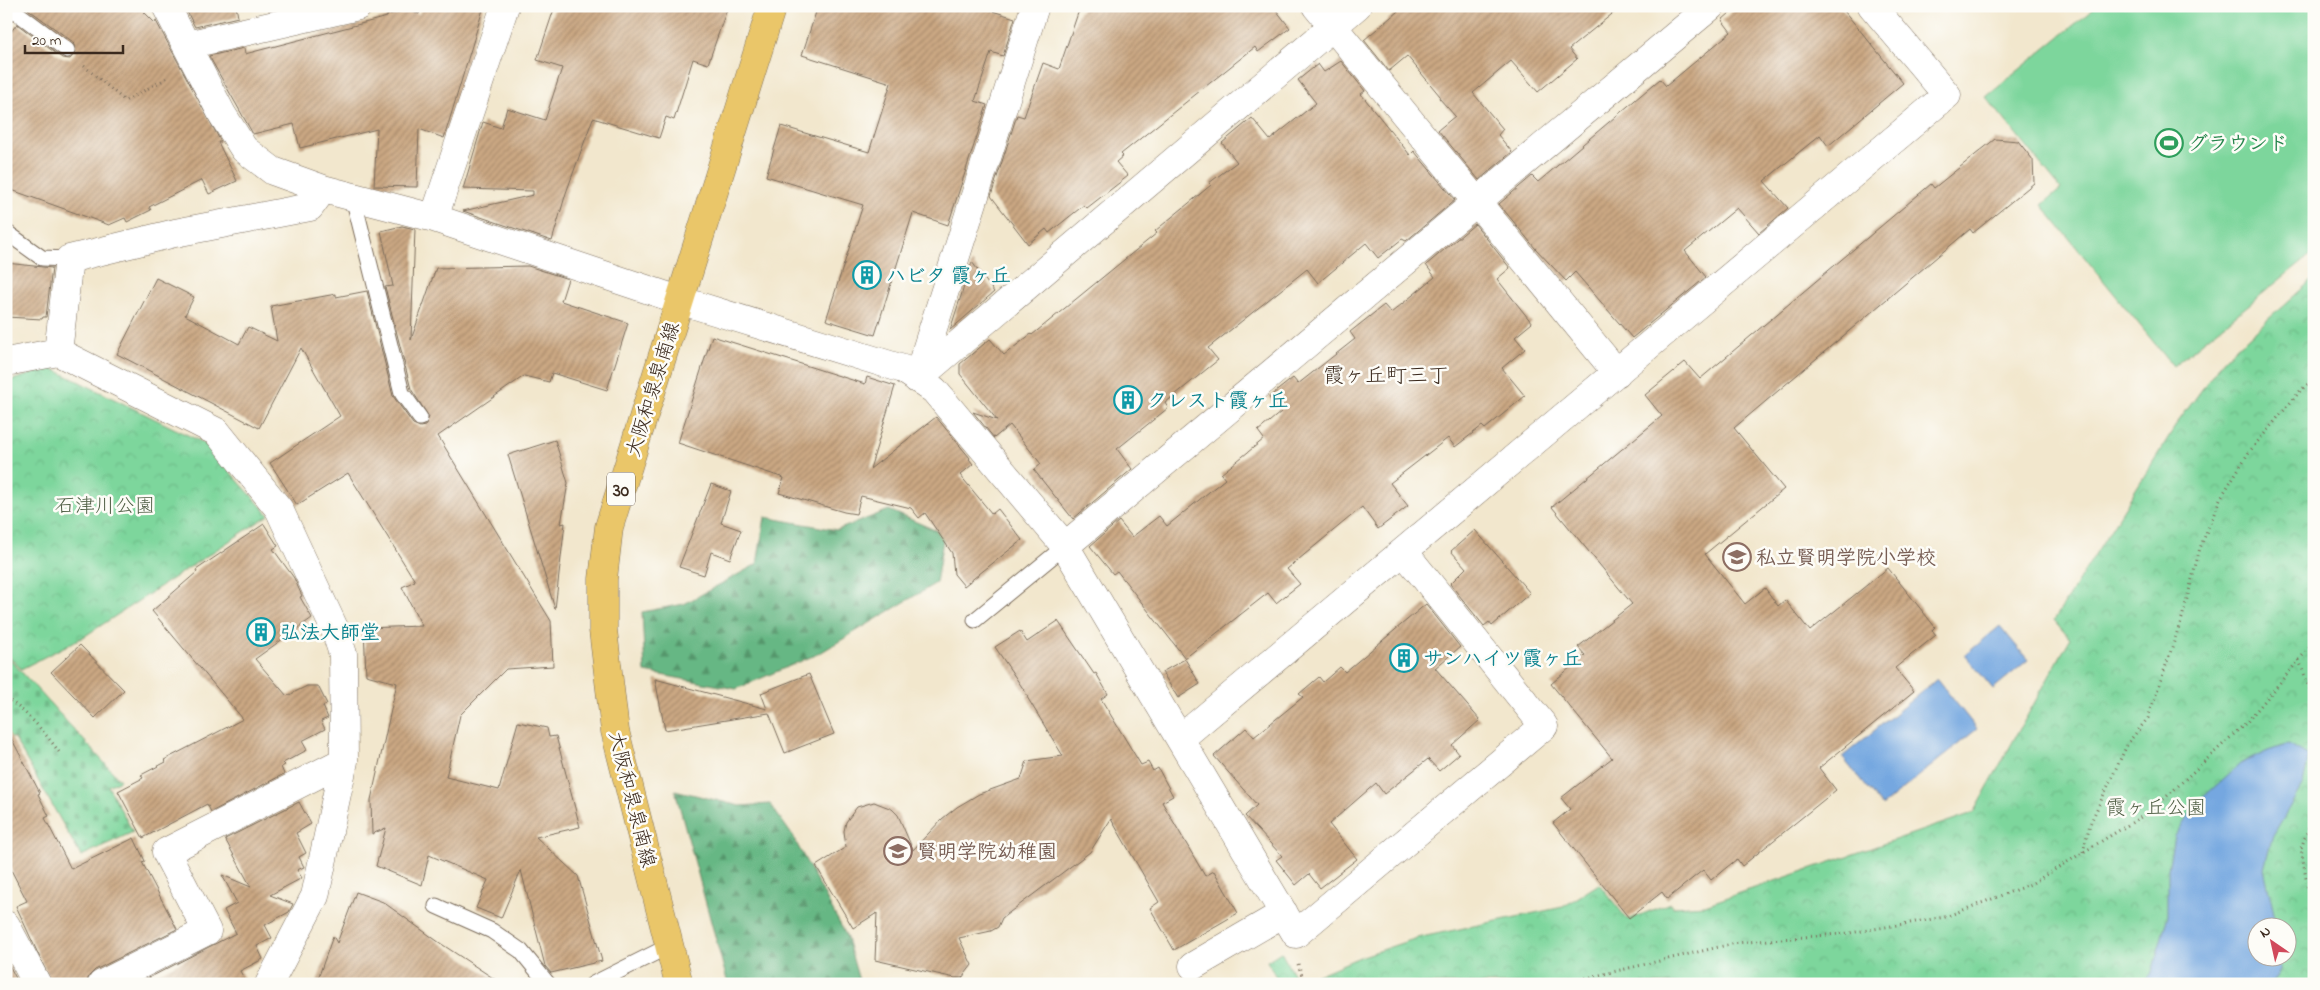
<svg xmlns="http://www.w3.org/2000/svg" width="2320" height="990" font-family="'Indie Flower','Klee One',sans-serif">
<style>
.forest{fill:url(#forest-firs);stroke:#507051}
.cemetery{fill:url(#cemetery-stones);stroke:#5c805d}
.park{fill:url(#park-crowns);stroke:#5c805d;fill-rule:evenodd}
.garden{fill:#7dd69c;stroke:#5c805d}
.water{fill:#75a7e0;stroke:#58687f}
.building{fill:url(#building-hatch)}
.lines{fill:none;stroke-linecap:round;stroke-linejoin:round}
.lane-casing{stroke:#7b6c5b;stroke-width:17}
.street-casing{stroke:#7b6c5b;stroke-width:29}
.primary-casing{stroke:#7b6c5b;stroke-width:29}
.path{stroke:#7b6c5b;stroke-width:3;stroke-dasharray:1 4;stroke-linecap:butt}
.lane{stroke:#fff;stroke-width:15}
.street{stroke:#fff;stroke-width:28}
.primary{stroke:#eac669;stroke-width:28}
.labels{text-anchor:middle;stroke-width:5;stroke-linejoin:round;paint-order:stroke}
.shield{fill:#fdfcf7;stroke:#75695f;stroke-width:1}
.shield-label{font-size:19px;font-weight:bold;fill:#3b2a1e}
.leisure-label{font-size:20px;font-weight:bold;fill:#27864d;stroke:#fdfcf7;text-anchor:start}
.culture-label{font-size:20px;font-weight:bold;fill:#0d838f;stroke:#fdfcf7;text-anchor:start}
.street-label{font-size:20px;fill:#3b2a1e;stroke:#fdfcf7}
.park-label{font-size:20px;fill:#4f5e44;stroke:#fdfcf7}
.education-label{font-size:20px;font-weight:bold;fill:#785e54;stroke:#fdfcf7;text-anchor:start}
.neighbourhood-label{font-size:21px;fill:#3b2a1e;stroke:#fdfcf7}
</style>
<defs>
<pattern id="forest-firs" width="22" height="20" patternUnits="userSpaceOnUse" patternTransform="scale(1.25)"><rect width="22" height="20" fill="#66b784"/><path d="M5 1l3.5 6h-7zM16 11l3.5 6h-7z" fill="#55956b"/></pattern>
<pattern id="cemetery-stones" width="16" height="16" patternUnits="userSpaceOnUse" patternTransform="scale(1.25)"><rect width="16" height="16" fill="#7dd69c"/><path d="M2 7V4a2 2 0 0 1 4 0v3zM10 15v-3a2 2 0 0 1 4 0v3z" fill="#6db886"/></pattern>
<pattern id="park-crowns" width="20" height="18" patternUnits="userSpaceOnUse" patternTransform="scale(1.25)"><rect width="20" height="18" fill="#7dd69c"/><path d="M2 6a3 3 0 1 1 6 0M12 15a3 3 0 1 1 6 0" fill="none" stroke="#6db886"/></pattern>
<pattern id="building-hatch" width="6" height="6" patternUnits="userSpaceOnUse" patternTransform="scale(1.25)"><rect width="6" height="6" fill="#cba883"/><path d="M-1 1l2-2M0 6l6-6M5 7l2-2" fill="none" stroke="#a6896b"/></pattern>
</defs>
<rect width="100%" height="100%" fill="#fdfcf7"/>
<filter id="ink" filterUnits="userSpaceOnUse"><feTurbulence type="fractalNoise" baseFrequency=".02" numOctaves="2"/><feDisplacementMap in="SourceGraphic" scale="10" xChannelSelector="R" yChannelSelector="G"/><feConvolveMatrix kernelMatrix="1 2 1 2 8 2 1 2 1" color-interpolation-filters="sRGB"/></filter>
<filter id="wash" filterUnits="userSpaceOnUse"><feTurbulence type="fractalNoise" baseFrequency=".0096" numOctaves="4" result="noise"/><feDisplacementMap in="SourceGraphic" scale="20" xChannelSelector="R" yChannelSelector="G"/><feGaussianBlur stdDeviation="1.12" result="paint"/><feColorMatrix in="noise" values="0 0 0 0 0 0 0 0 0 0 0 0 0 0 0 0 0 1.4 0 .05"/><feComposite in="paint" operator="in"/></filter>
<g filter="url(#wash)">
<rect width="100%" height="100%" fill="#f2e7cd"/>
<path class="forest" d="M889,510L944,534L936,583L820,653L736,689L645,672L642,612L684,604L757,564L765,517L837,530Z
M675,790L740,806L770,804L792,835L846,935L860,984H728Z"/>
<path class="cemetery" d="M6,655L120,780L108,786L133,832L81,856L14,738L6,737Z"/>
<path class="park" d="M2314,278V984H1280L1267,961L1281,952L1297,981L1308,979L1360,957L1417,938L1563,907L1599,884L1628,920L1670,903L1673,907L1705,905L1973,813L2070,639L2054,620L2178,422L2225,358ZM2258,928H2288V958H2258Z
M51,368L204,443L269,515L85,636L21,669L6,653V382Z"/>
<path class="garden" d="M2097,6H2314V252L2173,366L2042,205L2061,189L1986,97Z"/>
<path class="water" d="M2000,626L2028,660L1993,689L1965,655Z
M1937,679L1977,729L1882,806L1842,757Z
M2289,744L2309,756L2303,784L2272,837L2264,869L2277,927L2258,928V958H2280V971L2271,984H2141L2152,972L2168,915V869L2174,836L2200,800L2240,764L2268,751Z"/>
<g id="blocks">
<path class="building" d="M31,6H138L155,23L156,21L221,142H218L237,181L209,194L202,180L149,207L151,210L127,222L125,218L109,225L6,188V38L17,24L62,58L70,59L76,52L73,42L28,9Z
M184,6H236L238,17L195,27Z
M421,6H484L444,138L419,129L417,187L374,186L377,129L300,148L294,124L253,134L209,56L244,48L245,54L387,17V15L407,10L419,14Z
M555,6H728L708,64L693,59L674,120L666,117L659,138L593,118L566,193L552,241L463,211L533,195V191L463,189L483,122L501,128L507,108L545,120L562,68L537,60Z
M818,6H976L1015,18L1003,56L991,52L975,101L987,105L948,225L913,213L875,335L826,320L863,205L766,176L781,126L869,152L891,83L802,55Z
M1086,6H1273L1290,28L1258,52L1255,47L1121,154L1123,156L1116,162L1128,176L1087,208L1084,205L1049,233L1046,229L1028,244L991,196L1017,115L1024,117L1043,63L1059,69L1078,13Z
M1404,6H1622L1569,49L1577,59L1538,92L1511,61L1473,93L1503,129L1498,135L1512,152L1479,180L1438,130L1455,116L1439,98L1440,96L1407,56L1389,71L1364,40Z
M1738,6H1840L1903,83L1828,146L1820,135L1764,181L1788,208L1759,233L1737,208L1685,251L1706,277L1632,338L1575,272L1566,281L1535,248L1499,204L1532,176L1538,182L1660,79L1666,86L1731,32L1722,20Z
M1341,61L1365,91L1361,94L1410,155L1414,151L1455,200L1406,241L1402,239L1378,258L1366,243L1318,283L1307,269L1208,348L1218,360L1165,403L1168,408L1117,449L1132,469L1073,519L1034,470L1041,464L1010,425L994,438L973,412L997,420L960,374V364L990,339L1004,355L1031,334L1032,335L1157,233L1155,231L1211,185L1209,183L1237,162L1222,143L1252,118L1270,140L1316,103L1298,80L1318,64L1324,72Z
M1995,139L2018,141L2033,160L2034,183L1973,233L1970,229L1734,428L1784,489L1705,554L1745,604L1765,588L1778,606L1785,600L1810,631L1888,568L1935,627L1932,630L1936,635L1895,668L1914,691L1819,768L1836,790L1742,866L1737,859L1711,880L1703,870L1667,899L1662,892L1629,918L1553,823L1570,809L1561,798L1612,758L1551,684L1585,655L1578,647L1632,604L1552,507L1662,416L1645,395L1685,362L1700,379L1931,184L1934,188Z
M1475,224L1510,268L1497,279L1532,323L1515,337L1525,349L1502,368L1525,396L1485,429L1482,426L1455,447L1448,438L1390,483L1408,506L1378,529L1362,507L1287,569L1300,584L1276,603L1268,593L1185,658L1117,571L1113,574L1090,546L1119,521L1132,537L1159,516L1167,526L1225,479L1221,474L1264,439L1258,431L1281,412L1269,397L1293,378L1298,384L1355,339L1350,332L1384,305L1391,313L1435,277L1426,265Z
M402,226L415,229L411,340L436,268L528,266L568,279L561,301L628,323L607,390L552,373L549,382L524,376L438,436L551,621L553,666L506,669L460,715L446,777L499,790L518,722L547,728L549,737L556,736L580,827L536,837L578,876L602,961L551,973L545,966L521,870L501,918L476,908L488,880L429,855L422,885L376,866L386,828L372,834L371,800L397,683L366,675L364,628L422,626L402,587L415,581L348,473L297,505L270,463L340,416L301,348L259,428L117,354L156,278L194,297L185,315L239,344L248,327L277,341L271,306L336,294V297L367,291L393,396L413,424L420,427L425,426L429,417L411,389L385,287L393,286L381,231Z
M972,262L994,292L950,330Z
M6,263L52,268L46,317H43L42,319L6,317Z
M712,336L865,384L867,377L895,386L870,469L936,417L970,458L969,459L973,464L960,475L992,514L998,509L1022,540L964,586L954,574L952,553L925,513L919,518L911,508L861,496L856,514L844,512L779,493L784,478L678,443Z
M555,440L568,483L561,524L565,523L555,609L508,455Z
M711,484L731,491L721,523L741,530L730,559L711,552L704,575L679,567Z
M264,524L278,546L273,549L294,578L302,596L300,597L312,618L255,659L287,696L307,686H318L327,704L323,706L328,718L321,721L325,729L302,741L307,750L283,763L285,765L281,767L284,774L211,812L207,804L143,838L118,791L143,778L141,775L166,762L164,760L243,719L152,611L197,572L196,570Z
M1475,530L1530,593L1492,626L1489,622L1484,626L1450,584L1466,568L1451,551Z
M1426,604L1460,647L1435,668L1480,720L1452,745L1459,754L1439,771L1428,759L1384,794L1376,783L1329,824L1357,859L1320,888L1309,874L1296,885L1276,860L1282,856L1245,816L1257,805L1214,756L1246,728L1254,737L1303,697L1299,694L1319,677L1323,682L1340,667L1345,672Z
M1058,621L1094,674L1096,673L1108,694L1101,699L1141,765L1148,762L1153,771L1158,768L1173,796L1162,802L1205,876L1214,871L1238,913L1174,950L1150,908L1159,902L1111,819L1090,852L1002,918L998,927L991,931L959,938L972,965L962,978H955L875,960L877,913L853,928L816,866L846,847L844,831L846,822L857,807L874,802L892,809L898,815L913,850L942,819L957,807L979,794L1021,779L1027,761L1063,756L1027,697L1028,696L995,647L1020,631L1027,642Z
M80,645L124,690L95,718L51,672Z
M1185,659L1200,684L1178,698L1162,672Z
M809,674L834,734L785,753L769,713L665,730L655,679L767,709L761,693Z
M6,728L40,793L38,794L49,816L45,818L71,869L134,838L145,861L142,862L177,929L95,970L89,976L86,984H52L16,906L27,901L6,860Z
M299,802L311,824L296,833L306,853L299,857L304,867L297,870L302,878L270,895L293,904L289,912L265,925L272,938L257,946L263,959L240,971L247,984H137L236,933L224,910L237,903L222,875L251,887L225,839Z
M356,892L383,902L440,943L502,984H316L333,936L337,943Z
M9,965L19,984H6V966Z"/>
</g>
</g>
<g filter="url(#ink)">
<use href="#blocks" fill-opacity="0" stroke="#7b6c5b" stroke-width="1"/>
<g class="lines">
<defs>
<path id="lane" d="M8,6L67,50
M353,197L402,393L420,418
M6,232L42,258L69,259
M975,620L1065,546
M436,906L492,931L521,951L548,984
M593,984L669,946"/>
<path id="street" d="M166,6L222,114L244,149L273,171L323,189L434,218L679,300L903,369L934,390L1065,546L1296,934L1544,726L1404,552
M1316,6L1617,373
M187,45L358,6
M434,218L505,6
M58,352L69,259L175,233L310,207L323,189
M6,362L58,352L217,432L279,509L335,630L343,654L344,761L315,896L269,984
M917,379L1357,6
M917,379L1035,6
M1065,546L1711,6
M1181,738L1947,95L1872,6
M6,925L37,984
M1193,966L1284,913
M102,984L207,931L166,852L344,761"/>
<path id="primary" d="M679,984L615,731L603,630V579L609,527L772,6"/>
</defs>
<use href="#lane" class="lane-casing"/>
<use href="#street" class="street-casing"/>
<use href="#primary" class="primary-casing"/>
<path class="path" d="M84,66L125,101L169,77
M2299,660L2314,701
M6,698C28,713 43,730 59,752
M2314,814L2301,848L2314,924
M2083,852L2090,824L2128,743L2148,718L2182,618L2200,548L2220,499L2249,452L2301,390L2314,379
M1298,964L1305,984
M1561,984L1736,943L1850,933L1945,917L2031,884L2151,811L2247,722L2314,642"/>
<use href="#lane" class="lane"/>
<use href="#street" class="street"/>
<use href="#primary" class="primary"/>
</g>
</g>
<defs>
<symbol id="stadium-ring" viewBox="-11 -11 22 22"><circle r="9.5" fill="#fdfcf7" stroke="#2e9e5b" stroke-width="1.5"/><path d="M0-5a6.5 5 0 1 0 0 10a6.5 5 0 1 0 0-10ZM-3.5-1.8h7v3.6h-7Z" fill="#2e9e5b"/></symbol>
<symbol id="building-ring" viewBox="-11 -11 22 22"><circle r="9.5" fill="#fdfcf7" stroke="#0f9aa8" stroke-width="1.5"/><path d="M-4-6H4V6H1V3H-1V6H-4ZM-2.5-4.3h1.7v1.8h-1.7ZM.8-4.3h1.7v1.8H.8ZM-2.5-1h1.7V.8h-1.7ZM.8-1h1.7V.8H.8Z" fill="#0f9aa8"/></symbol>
<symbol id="school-ring" viewBox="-11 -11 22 22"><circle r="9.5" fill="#fdfcf7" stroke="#8d6e63" stroke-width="1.5"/><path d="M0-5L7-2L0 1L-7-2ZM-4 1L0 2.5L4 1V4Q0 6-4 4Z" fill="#8d6e63"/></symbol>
</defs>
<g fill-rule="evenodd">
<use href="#stadium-ring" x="2153" y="127" width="32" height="32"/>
<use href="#building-ring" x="851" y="259" width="32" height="32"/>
<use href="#building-ring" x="1112" y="384" width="32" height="32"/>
<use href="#school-ring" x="1721" y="541" width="32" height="32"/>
<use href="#building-ring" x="245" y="616" width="32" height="32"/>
<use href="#building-ring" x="1388" y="642" width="32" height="32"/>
<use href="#school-ring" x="882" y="835" width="32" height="32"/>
</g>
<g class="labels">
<rect class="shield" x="607" y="472.5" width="28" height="33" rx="4"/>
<g class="shield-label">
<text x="621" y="496">30</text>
</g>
<g class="leisure-label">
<text x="2188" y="150">グラウンド</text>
</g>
<g class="culture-label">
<text x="886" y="282">ハビタ 霞ヶ丘</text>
<text x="1147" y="407">クレスト霞ヶ丘</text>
<text x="280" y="639">弘法大師堂</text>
<text x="1423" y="665">サンハイツ霞ヶ丘</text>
</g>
<g class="street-label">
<text transform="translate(652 389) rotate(-73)" y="7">大阪和泉泉南線</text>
<text transform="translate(633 799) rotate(76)" y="7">大阪和泉泉南線</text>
</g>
<g class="park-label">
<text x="105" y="512">石津川公園</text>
<text x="2156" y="814">霞ヶ丘公園</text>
</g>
<g class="education-label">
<text x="1756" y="564">私立賢明学院小学校</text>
<text x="917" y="858">賢明学院幼稚園</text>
</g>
<g class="neighbourhood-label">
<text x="1386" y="382">霞ヶ丘町三丁</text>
</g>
</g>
<rect width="2320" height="990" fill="none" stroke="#fdfcf7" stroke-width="25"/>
<g transform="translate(2272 942) rotate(326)"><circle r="24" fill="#fdfcf7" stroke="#afa8a0"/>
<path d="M0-4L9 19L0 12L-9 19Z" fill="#d1495b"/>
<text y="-8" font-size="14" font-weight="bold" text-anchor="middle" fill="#3b2a1e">N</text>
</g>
<path d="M25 45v8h98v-8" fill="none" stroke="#3b2a1e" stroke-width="2.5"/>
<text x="32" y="45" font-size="15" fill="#3b2a1e" stroke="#fdfcf7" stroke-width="4" paint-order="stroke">20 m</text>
</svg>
